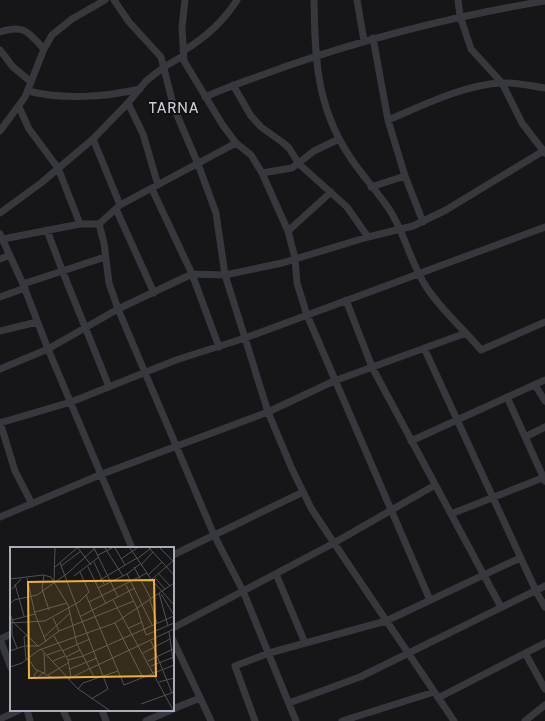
<svg xmlns="http://www.w3.org/2000/svg" width="545" height="721" font-family="Cabin,sans-serif">
<style>
.lines{fill:none;stroke-linecap:round;stroke-linejoin:round}
.minor{stroke:#37383d;stroke-width:7}
.labels{text-anchor:middle;stroke-width:4;stroke-linejoin:round;paint-order:stroke}
.quarter-label{font-size:15px;letter-spacing:1px;fill:#c9ccd4;stroke:#111113}
.inset-road{fill:none;stroke:#505258;stroke-width:1}
.view{fill:#f2b134;fill-opacity:0.15;stroke:#f2b134;stroke-width:2}
.inset-edge{fill:none;stroke:#a8adb8;stroke-width:2}
</style>
<rect width="100%" height="100%" fill="#161618"/>
<g class="lines">
<path class="minor" d="M114,0L129,22L161,57L174,108L198,164L216,213L225,275L245,338L268,412L292,469L311,508L334,543L454,721
M185,0L182,27L184,61L222,124L236,143L251,155L262,173L288,231L295,258L297,283L307,315L430,600
M314,0C315,57 316,104 348,154C360,173 376,190 389,209C405,233 411,265 427,288C442,311 464,329 481,350L545,322
M357,0L364,41
M458,0L460,16L471,49L502,83L522,123L545,153
M0,32C24,24 28,32 44,49
M373,38L388,120L405,176L423,222
M0,50L13,67L31,82
M183,51C205,38 223,22 237,0
M233,85L251,116L261,127L282,142L289,148L299,164L347,207L368,237
M28,91C63,100 105,97 140,89
M205,97C231,85 258,77 284,67C371,37 454,16 545,1
M128,103L143,134L158,185
M19,107L29,129L58,168L80,224
M388,120C422,106 465,84 502,83C516,82 531,86 545,88
M0,131L25,97L44,49L52,35L72,19L105,0
M93,139L120,205
M262,173L292,168L314,151L339,139
M371,187L405,176
M152,189L192,274L219,347
M116,209L154,293
M0,213L41,183L93,139L128,103L146,81L164,67L183,56
M99,224L104,243L109,283L118,309L214,535L243,591L296,721
M47,230C66,283 89,335 109,387
M288,231L331,192
M0,234L23,284L48,349L132,548
M3,239L80,224H99L120,205L236,143
M0,259L10,255
M23,284L105,257
M0,297L25,288
M346,300L372,367L501,607
M0,331L37,322
M424,348L536,591L545,607
M0,369L48,349L118,309L192,274L225,275L282,263L368,237L413,226L446,210L545,150
M535,385L545,401
M507,397L545,481
M0,422L15,471L32,504
M0,423L71,402L176,360L245,338L545,227
M525,437L545,427
M411,441L545,380
M451,514L545,477
M0,517L102,474L268,412L334,381L466,333
M173,555L303,492
M276,574L305,643
M173,628L334,543L435,485
M0,639L11,668
M0,639L11,634
M173,640L211,721
M525,653L545,689
M438,698L545,643
M289,703L360,677L545,586
M173,709L200,698
M27,710L30,721
M63,710L68,721
M102,710L106,721
M0,719L19,710
M146,721L171,710
M255,721L235,666L269,653L386,621L520,558
M342,721L434,692
M525,721L545,705"/>
</g>
<g class="labels">
<g class="quarter-label">
<text x="174" y="113">TARNA</text>
</g>
</g>
<g transform="translate(10 547)">
<rect width="164" height="164" fill="#161618"/>
<path class="inset-road" d="M68,1L81,18M84,1L108,50M95,1L113,29M105,1L115,18M120,1L141,32L164,58M139,1L164,28M150,1L163,14M88,8L102,1M111,12L127,1M127,12L141,1M84,15L94,37M50,16L98,142L81,152M131,18L143,5M51,19L71,4M45,20L67,1M78,20L96,57M124,20L141,52M117,27L142,78M149,27L160,39M34,28L32,42L39,63M138,28L152,15M64,29L89,10M17,31L25,67L36,95M145,31L155,42M0,32L33,28L41,30L58,58L67,97L85,132M141,33L164,13M44,35L45,1M85,36L127,11M5,37L14,69M116,38L127,61L136,88L164,76M88,41L117,27L130,17M2,42L11,32M149,46L158,79M151,47L164,68M76,48L114,138L164,118M103,53L163,163M140,53L147,76M79,55L137,26M0,57L4,53L27,48L59,25L85,1M25,65L57,56M0,67L3,75L28,99M71,69L125,41M43,71L49,84M0,76L35,74L69,55L79,45L70,25M105,76L132,129M119,81L132,75M159,85L164,119M44,89L58,113L61,130M34,90L60,66M141,94L162,146M7,101L2,88V73L25,67M31,102L67,141L99,163M0,104L14,99H29L49,84L124,54M52,104L80,92M34,106L35,126M133,106L160,92M37,108L51,103M56,110L70,103M18,111L25,122L43,131L57,130M16,113L14,90L17,88M58,113L73,109L164,69M43,114L55,109M138,114L163,102M141,119L164,110M0,120L12,116L29,103L105,76L164,36M60,122L87,111M28,123L24,128L26,132L34,125M38,128L58,116M58,132L164,82M149,135L164,131M68,142L73,136L108,124M131,157L164,145"/>
<path class="view" d="M144,33L146,129L19,131L18,35Z"/>
<rect width="164" height="164" class="inset-edge"/>
</g>
</svg>
